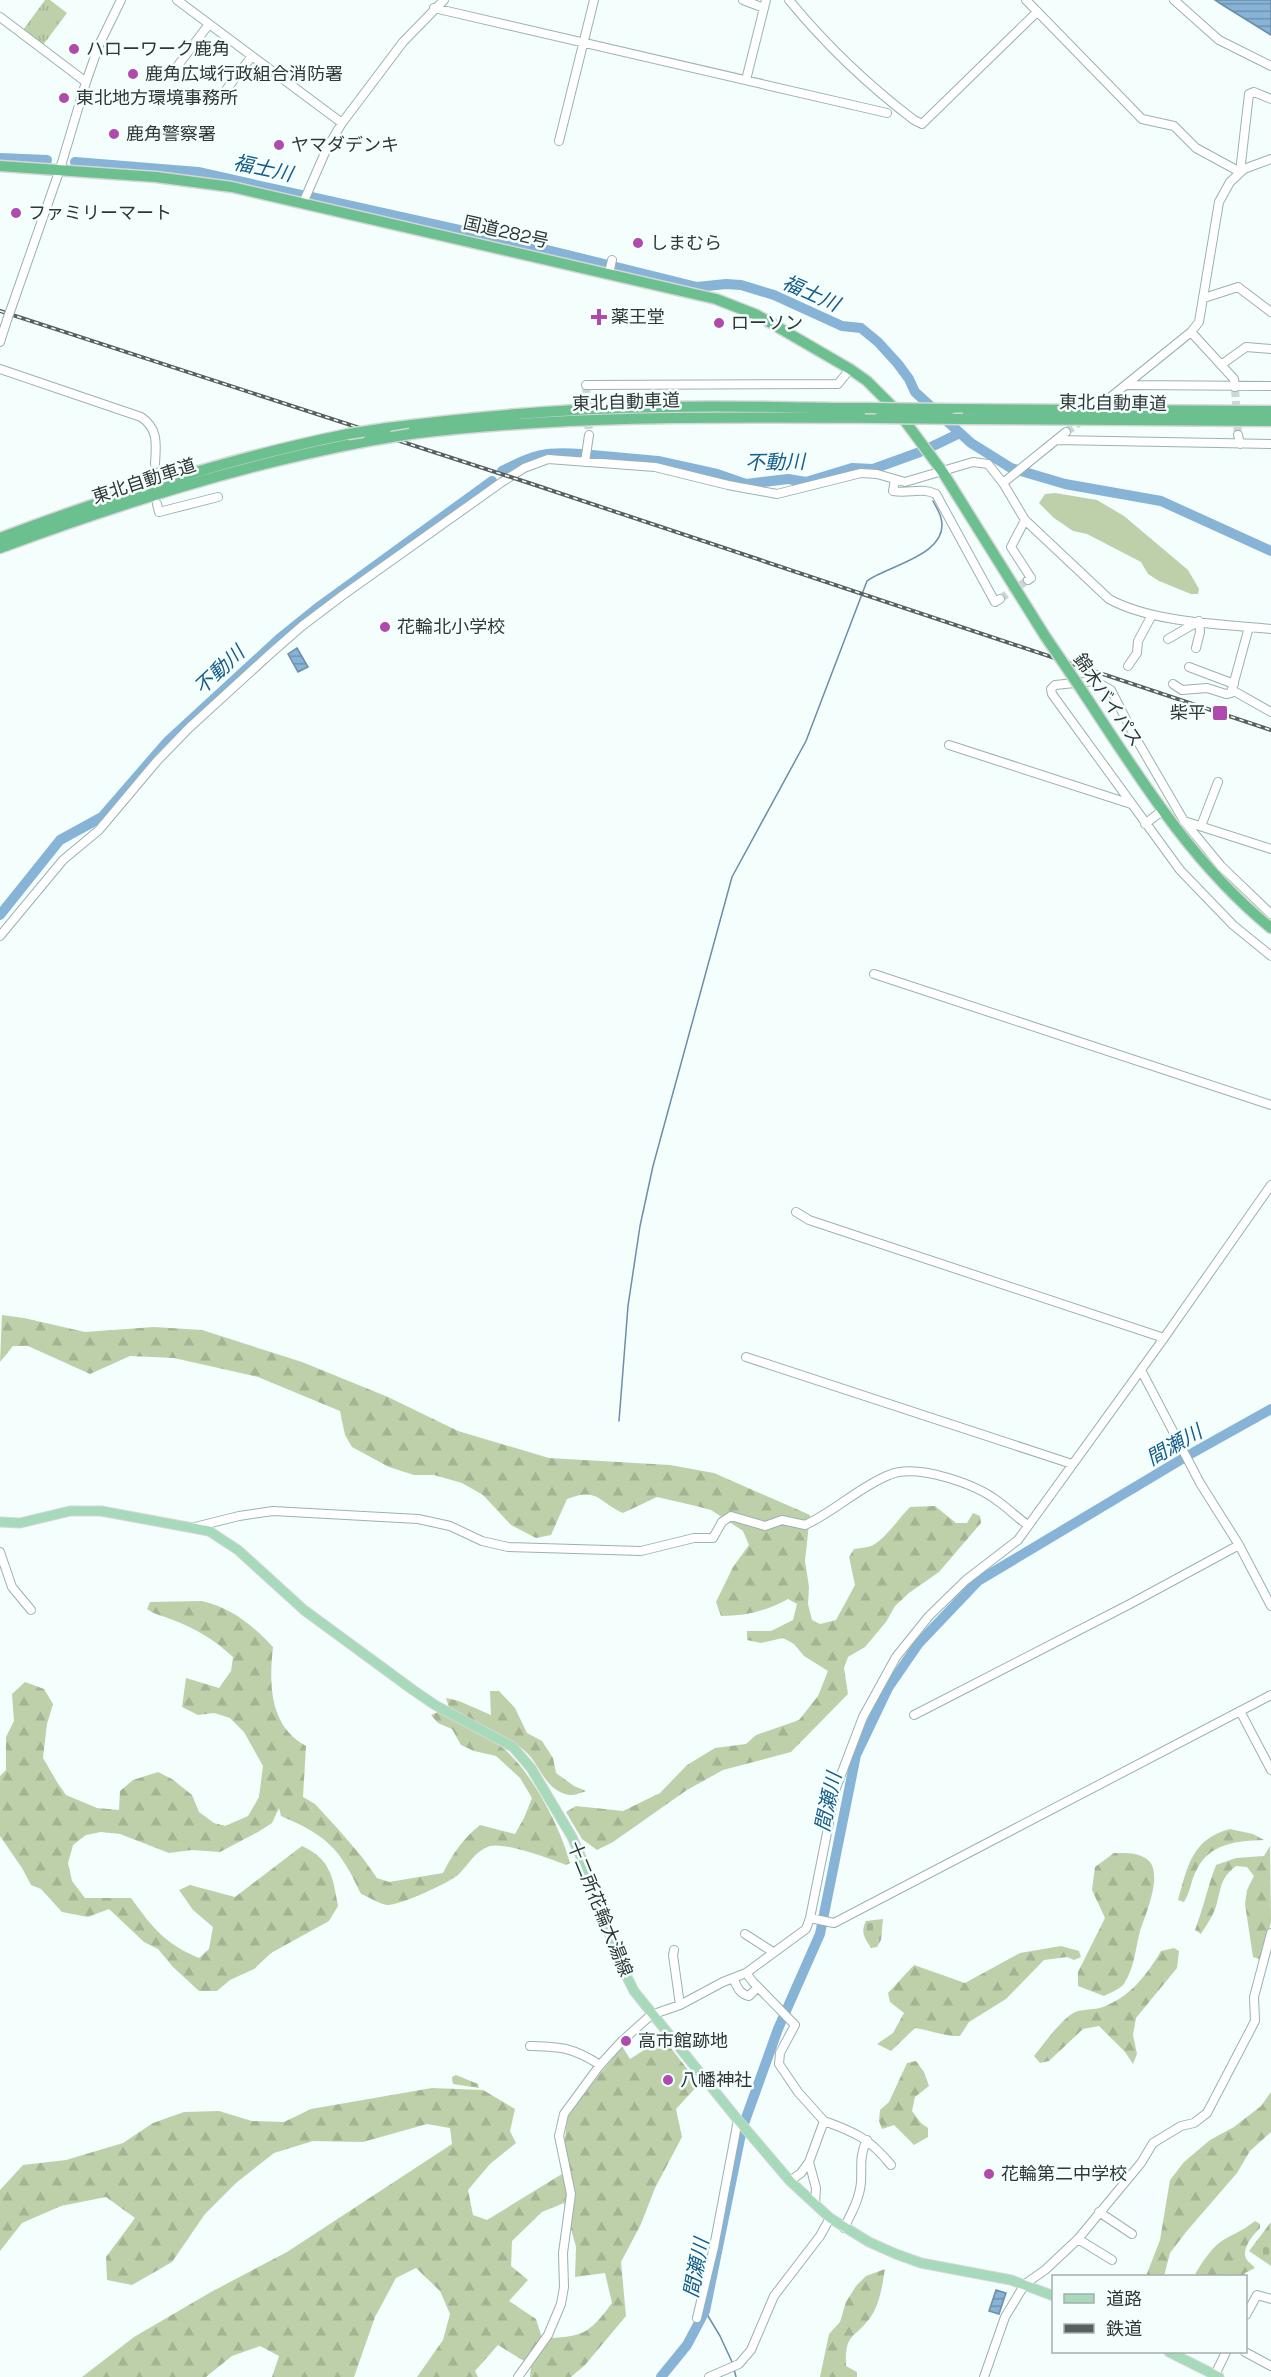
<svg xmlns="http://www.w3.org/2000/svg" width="1271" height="2377" font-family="'Space Grotesk','Noto Sans JP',sans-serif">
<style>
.grass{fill:#bed0a9}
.forest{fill:url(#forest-firs)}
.cemetery{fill:url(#cemetery-stones)}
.park{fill:url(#park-tufts)}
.water{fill:url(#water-rules);stroke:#6c8ea6;stroke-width:1.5}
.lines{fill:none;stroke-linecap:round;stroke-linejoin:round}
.stream{stroke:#6c8ea6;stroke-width:1.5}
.river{stroke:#87b3d6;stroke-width:10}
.minor-tunnel{stroke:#ccd6d5;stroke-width:8;stroke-dasharray:8 4;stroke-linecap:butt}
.minor-casing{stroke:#9bb2af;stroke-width:10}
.major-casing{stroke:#d5d7d7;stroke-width:11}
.highway-casing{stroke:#d5d7d7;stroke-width:13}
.minor{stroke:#fff;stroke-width:8}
.major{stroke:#a7d9bb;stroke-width:9}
.highway{stroke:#6cbf8e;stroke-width:10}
.rail-casing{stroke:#57605f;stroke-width:4}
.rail{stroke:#f4fefd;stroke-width:1.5;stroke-dasharray:4.5;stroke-linecap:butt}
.minor-bridge-casing{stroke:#9bb2af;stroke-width:10;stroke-linecap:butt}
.highway-bridge-casing{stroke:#d5d7d7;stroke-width:13;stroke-linecap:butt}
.minor-bridge{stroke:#fff;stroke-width:8}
.highway-bridge{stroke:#6cbf8e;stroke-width:10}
.poi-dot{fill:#af4aae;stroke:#f4fefd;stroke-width:2}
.labels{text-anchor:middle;stroke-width:5;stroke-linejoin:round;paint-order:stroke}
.poi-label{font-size:18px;fill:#2e3736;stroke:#f4fefd;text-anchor:start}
.street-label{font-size:18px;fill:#2e3736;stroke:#f4fefd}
.water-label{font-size:20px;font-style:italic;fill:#165d89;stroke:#f4fefd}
</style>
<defs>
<pattern id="forest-firs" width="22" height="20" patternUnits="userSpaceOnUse" patternTransform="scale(1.5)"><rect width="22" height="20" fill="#bed0a9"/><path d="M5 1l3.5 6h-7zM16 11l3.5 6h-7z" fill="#a4b392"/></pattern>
<pattern id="cemetery-stones" width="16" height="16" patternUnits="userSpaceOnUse" patternTransform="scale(1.5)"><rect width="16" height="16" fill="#bed0a9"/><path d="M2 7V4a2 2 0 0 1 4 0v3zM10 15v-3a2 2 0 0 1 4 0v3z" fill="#a4b392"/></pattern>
<pattern id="park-tufts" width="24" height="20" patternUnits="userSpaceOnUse" patternTransform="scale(1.5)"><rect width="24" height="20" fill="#bed0a9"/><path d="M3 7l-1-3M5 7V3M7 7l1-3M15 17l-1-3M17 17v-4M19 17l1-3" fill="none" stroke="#a4b392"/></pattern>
<pattern id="water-rules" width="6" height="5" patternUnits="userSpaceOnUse" patternTransform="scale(1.5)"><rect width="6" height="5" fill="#87b3d6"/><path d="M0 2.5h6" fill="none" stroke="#6f92ae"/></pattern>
</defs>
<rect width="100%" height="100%" fill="#f4fefd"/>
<path class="grass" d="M1055,493L1097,500L1124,516L1188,570L1199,589L1198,594H1191L1159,581L1148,574L1141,562L1087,534L1073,531L1054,518L1039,503L1045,494Z"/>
<path class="forest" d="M2,1315L24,1318L85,1332L154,1327L202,1330L302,1362L388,1397L458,1431L549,1458L670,1465L714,1473L810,1515L805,1561L809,1587L808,1604L812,1620L820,1624L836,1620L855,1585L849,1557L854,1549C859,1548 868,1548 873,1545C886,1538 899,1518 910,1507L935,1506L956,1523H967L973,1513L980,1516L981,1523L939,1572L909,1593L895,1606L886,1622L865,1647L848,1657L844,1668L848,1694L791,1752L723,1770L687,1790L613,1842L597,1850L582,1839L566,1812L576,1806L623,1811L660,1793L687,1765L715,1748L746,1744L756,1735L799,1720L818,1696L828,1671L804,1656L794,1644L783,1638L761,1643L747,1640V1631H771L793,1620L797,1604L788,1599C766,1611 746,1616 721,1616L716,1602L733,1567L749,1545L743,1531L711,1510L696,1506L657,1497L623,1513C597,1501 598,1487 567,1499L551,1535L536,1538L511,1525L483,1495L462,1483L434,1475H414L389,1467L352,1447L345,1435L340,1411L258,1377L174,1358L130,1356L90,1374L28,1346H13L0,1362Z
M202,1601C232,1608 252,1625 273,1647C269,1684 269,1726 306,1746L303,1797L315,1804L338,1829L362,1857L377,1878L389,1882L443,1873C453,1853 463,1839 480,1825L515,1834L524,1818L532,1798L520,1778L496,1756L474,1751L461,1745L452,1729L438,1723L431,1715L438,1712C458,1723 480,1733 499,1745C529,1766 561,1828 570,1863L566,1865C551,1859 504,1842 490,1846C476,1850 469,1864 459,1874C451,1882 399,1906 387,1905C379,1904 369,1897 361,1894C340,1849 328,1836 281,1816L279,1808L272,1823L258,1832L220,1852L192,1850L169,1853L120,1834L101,1832L86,1835L73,1845L68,1863L72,1881L85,1898H131C152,1927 165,1944 199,1958L209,1949L213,1927L193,1910L179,1890L190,1885L235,1897L302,1846C331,1859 333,1878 338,1906L329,1921L271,1953L254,1969L230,1980L217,1991H199L173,1967L158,1949L144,1942L109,1909L88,1917L62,1912L41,1889L31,1885L22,1868L0,1836V1776L6,1770V1737L14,1721L12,1694L25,1682L44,1689L53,1704L47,1724L43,1758L57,1782L66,1795L97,1808L119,1810L120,1791L133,1780L158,1772L172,1779L192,1795L199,1812L214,1823L225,1826L248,1816L259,1797L263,1766L244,1732L230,1718L214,1713L198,1715L182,1707L186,1678L219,1688L231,1671L233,1657C216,1641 195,1628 173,1620C164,1616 155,1615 147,1609L150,1602Z
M490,1691H499L515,1708L527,1733L542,1741L553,1758L556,1773L574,1786L586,1791C576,1795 570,1797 560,1792C543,1783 540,1766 527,1753C512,1737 471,1721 450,1710L446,1698L459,1701L491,1715Z
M1230,1829L1253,1834L1264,1840C1237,1841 1209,1843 1196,1871C1191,1881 1190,1893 1184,1902L1178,1900C1188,1865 1192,1839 1230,1829Z
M1270,1846L1271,1922L1262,1957L1259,1959L1253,1957L1245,1904L1247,1890L1254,1876L1247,1867L1236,1866C1220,1879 1222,1885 1217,1903C1214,1915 1207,1924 1201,1934L1195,1930C1203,1909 1208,1886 1216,1865L1236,1858L1264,1856Z
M1114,1853C1126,1853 1140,1852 1149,1861C1163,1875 1145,1916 1140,1931C1135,1950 1135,1966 1124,1984C1120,1989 1110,1993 1104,1996L1078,1986V1972L1105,1918L1092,1890L1095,1867Z
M1061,1946L1079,1951L1081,1957L1074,1960L1067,1957L1044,1960L1006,1999L969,2022L960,2036C945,2037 931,2030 915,2028L891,2051L877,2044L893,2033L904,2013L890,2002L888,1993L914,1965L965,1983L1020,1953Z
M1174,1948L1179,1951L1177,1968L1136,2018L1133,2035L1137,2054L1133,2064L1125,2052L1099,2026L1083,2029L1049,2061L1040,2063L1034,2056C1044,2044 1061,2019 1075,2012C1083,2009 1094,2010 1103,2007C1131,1996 1146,1976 1161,1951Z
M663,2038L699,2084L676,2109L682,2137L655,2188L641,2224L621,2262L626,2316L585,2365L571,2377H530L531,2366L549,2338C585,2337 591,2331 612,2303L605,2273L575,2277L576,2247L564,2203L542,2212L512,2241L511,2266L528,2280L509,2301L536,2319L542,2338L524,2361L498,2345L475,2371L478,2377H417L443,2340L450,2314L440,2291L416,2268L396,2278L375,2317L354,2377H272L279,2356L260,2346L232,2356L206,2377H82L134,2337L211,2292L287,2252L452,2144L450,2128L427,2124L363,2142L313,2141L274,2153L236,2183L205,2214L172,2262L132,2285L107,2280L106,2257L135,2218L106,2197L61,2206L22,2223L0,2251V2190L23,2165L66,2160L123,2143L153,2123L184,2112L219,2111L252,2121L284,2122L311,2109L432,2088L483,2090L515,2109L510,2131L516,2143L490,2164L468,2190L473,2215L487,2220L562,2174L567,2116L622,2046L630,2059Z
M916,2061L924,2072L929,2086L915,2097L912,2111L921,2123L928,2128V2137L914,2145L894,2125L882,2129L879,2121L880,2110L889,2102L907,2063Z
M1271,2092V2132L1250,2151L1237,2173L1186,2232L1170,2253L1164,2276H1146L1160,2240L1170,2180L1184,2162L1210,2140L1234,2127L1261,2106Z
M1255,2221L1260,2224V2228C1253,2235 1240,2250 1247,2260C1249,2263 1253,2265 1255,2268L1245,2273L1243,2276H1194C1201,2264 1212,2246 1225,2239C1236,2233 1245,2229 1255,2221Z
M885,2269C882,2286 880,2304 870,2318C853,2340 845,2333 846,2366L857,2372V2377H820L829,2334L840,2322L846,2302L856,2286L866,2276Z"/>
<path class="cemetery" d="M883,1919L881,1940L877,1947L871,1948C865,1938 860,1933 866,1921Z
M456,2075L478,2084L479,2088L453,2084L452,2077Z
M1271,2222V2266L1249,2251Z"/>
<path class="park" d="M45,0H50L67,13L43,45L23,30Z"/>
<path class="water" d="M1215,0H1271V35L1221,4Z
M297,648L308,667L298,672L288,654Z
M996,2290L1006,2293L999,2314L989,2311Z"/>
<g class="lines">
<path class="stream" d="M619,1421L628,1306L640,1226L653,1166L732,877L806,741L867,581C886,566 951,555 941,518C940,513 936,507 933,501
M705,2311L720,2336L733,2364
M734,2369L736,2377"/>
<path class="river" d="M0,158L47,160
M75,162L198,172L301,195
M311,197L527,245L697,287L726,284L741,285L774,295L842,326L861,328L878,342L898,364L909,379L915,392L971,443L1011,468L1065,484L1161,501L1271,551
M931,447L960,433
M592,455L658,461L717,474L746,484L788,479L806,482L852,468L873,469L920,452
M502,471C533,455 545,451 581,454
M0,915L60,840L102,817L167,742L279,639L320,606L492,481
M661,2377L687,2345L705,2311L742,2129L778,2029L820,1934L856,1755L888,1688L919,1643L978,1581L1187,1456L1271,1409"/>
<path class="minor-tunnel" d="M586,385L589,435
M1235,389L1238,435
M1066,432L1083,420
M155,464L156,488
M1000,599L1028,580"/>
<defs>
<path id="minor" d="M177,0L342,123
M743,0L764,8
M789,0C826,45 868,85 914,120L922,124L1037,12
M1026,0L1142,119L1174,126L1196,148L1240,172L1249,94L1254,92L1271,99
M1174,0L1219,40L1271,66
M434,8L887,113
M0,17L86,82
M176,68L209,24
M746,80L766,0
M219,99L252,56
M559,141L594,0
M303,203L327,148L342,123L403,42L444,0
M609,273L612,260
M1204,298L1238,287L1271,312
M12,306L60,169L86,82L99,45L121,0
M1191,332L1234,379L1235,387
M0,342L7,320
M1221,365L1246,347L1271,349
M0,369L141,417C159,429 156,445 155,464
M586,385L838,384L850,369
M1127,385L1271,386
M1107,400L1191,332L1199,322L1219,202L1230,182L1244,169L1271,159
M1238,435L1240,444
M1057,440L1271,444
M585,462L589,435
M895,480L893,491C909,494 920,487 936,494L995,602L1000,599
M1003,483L1066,432
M157,504L159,512L218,497
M1025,520L1011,547L1031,578L1028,580
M1168,639L1199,621
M1196,648L1200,632L1199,621
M1128,666L1137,653L1138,641L1152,615
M1189,667L1234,684
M1173,684L1182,690L1207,688L1226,694L1231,693L1249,627
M1232,690L1271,712
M949,745L1131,804
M1184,821L1271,849
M1145,824L1163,810
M1201,826L1218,782
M1271,914L1221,866L1184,821L1134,735L1111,690L1095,681L1055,685L1051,689L1052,694L1180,870L1233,925L1271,956
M0,936L63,860L99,830L157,761L189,728L270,654L302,626L343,595L502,482L524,468L548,459L655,467L728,485L777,494L861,473L877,474L905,482L973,462L988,464L1003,483L1025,520L1109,599C1153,623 1221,624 1271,629
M874,974L1271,1105
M796,1212L809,1220L1164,1338
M746,1357L1072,1464
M1141,1370L1200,1483L1239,1545L1271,1606
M195,1527L239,1516L273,1511L418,1519L450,1526L482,1541L508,1547L641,1551L694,1538H713L722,1522L731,1516L765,1526L782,1520L805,1525C834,1512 859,1487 889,1475C917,1463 976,1484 999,1502C1009,1509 1017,1518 1028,1525
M0,1552L12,1587L31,1610
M1240,1711L1271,1770
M914,1715L1130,1604L1239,1545
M810,1918L834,1923L1271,1695
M745,1934L773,1952
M674,1950L673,1955L680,2005
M746,1973L753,1982L795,2025L780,2053L779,2064L798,2092L824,2121L809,2162L816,2188L815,2204
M733,1978C737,1986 739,1994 749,1996L758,1987
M530,2046C561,2047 573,2047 600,2065
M824,2121C855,2132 870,2139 891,2165
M790,2181L801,2173L809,2162
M1099,2212L1132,2234
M844,2228C851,2214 860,2198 861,2182C862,2167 859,2155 867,2140
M1078,2239L1112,2260
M1246,2315L1257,2295L1271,2299
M697,2318L714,2247L738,2120
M1245,2352L1271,2366
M518,2377L548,2335L561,2304L564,2287L563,2253L571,2194L559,2136L564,2114L600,2065L622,2041L651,2015L680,2005L723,1982L746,1973L806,1929L810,1918L836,1788L863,1717L896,1657L929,1616L966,1580L1018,1540L1164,1338L1271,1185
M709,2377L739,2364L751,2350L774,2296L820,2236L830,2218
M984,2377L1005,2317L1025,2284L1045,2270L1078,2239L1141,2163L1153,2143L1181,2126L1194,2123L1207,2113L1255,2021L1254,1997L1271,1933
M1214,2377L1226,2352"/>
<path id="major" d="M0,1522L20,1523L70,1511H101L209,1531L238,1550L304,1610L413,1690L435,1705L513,1747L531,1768L572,1837L593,1884L617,1957L634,1991L738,2120L790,2181L830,2218L869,2242L896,2254L921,2263L1011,2280L1054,2296
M1169,2352L1219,2377"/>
<path id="highway" d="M0,166L156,177L232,187L716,299L757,315L850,369L867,381L899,413L942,471L1045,636
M951,409L1271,411
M963,419L1271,421
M387,428C479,416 572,408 664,407C731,405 798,408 865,408
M410,434C566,415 722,417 879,418
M0,538C114,495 229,458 348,434
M0,548C122,503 241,465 368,441
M1081,689C1137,774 1191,863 1271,928"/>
</defs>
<use href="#minor" class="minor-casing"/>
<use href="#major" class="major-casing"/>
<use href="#highway" class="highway-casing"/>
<use href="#minor" class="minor"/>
<use href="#major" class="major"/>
<use href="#highway" class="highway"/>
<defs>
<path id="rail" d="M0,311L529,483L1271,730"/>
</defs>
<use href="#rail" class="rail-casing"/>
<use href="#rail" class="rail"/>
<defs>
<path id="minor-bridge" d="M7,320L12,306"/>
<path id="highway-bridge" d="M865,408L951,409
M879,418L963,419
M348,434L387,428
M368,441L410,434
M1045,636L1081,689"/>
</defs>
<use href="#minor-bridge" class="minor-bridge-casing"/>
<use href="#highway-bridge" class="highway-bridge-casing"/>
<use href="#minor-bridge" class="minor-bridge"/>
<use href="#highway-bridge" class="highway-bridge"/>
</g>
<g class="poi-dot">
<circle cx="74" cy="49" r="6"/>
<circle cx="133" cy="74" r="6"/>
<circle cx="64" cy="98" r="6"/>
<circle cx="114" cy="134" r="6"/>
<circle cx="279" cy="145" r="6"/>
<circle cx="16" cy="213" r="6"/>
<circle cx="638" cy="243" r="6"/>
<path d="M596 308h6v6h6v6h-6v6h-6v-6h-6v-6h6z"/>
<circle cx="719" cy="323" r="6"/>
<circle cx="385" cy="627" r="6"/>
<rect x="1212" y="705" width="16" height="16" rx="3"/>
<circle cx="626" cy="2041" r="6"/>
<circle cx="668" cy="2080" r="6"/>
<circle cx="989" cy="2174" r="6"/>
</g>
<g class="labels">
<g class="poi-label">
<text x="86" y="55">ハローワーク鹿角</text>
<text x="145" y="80">鹿角広域行政組合消防署</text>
<text x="76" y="104">東北地方環境事務所</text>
<text x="126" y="140">鹿角警察署</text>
<text x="291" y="151">ヤマダデンキ</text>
<text x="28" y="219">ファミリーマート</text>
<text x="650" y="249">しまむら</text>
<text x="611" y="323">薬王堂</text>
<text x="731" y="329">ローソン</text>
<text x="397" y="633">花輪北小学校</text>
<text x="1206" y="719" text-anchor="end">柴平</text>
<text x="638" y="2047">高市館跡地</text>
<text x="680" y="2086">八幡神社</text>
<text x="1001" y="2180">花輪第二中学校</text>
</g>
<g class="street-label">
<text transform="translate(506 232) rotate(13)" y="6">国道282号</text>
<text transform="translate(626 402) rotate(-2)" y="6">東北自動車道</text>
<text transform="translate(1113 403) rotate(1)" y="6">東北自動車道</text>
<text transform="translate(144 481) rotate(-18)" y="6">東北自動車道</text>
<text transform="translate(1108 700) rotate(56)" y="6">錦木バイパス</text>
<text transform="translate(600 1909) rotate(68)" y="6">十二所花輪大湯線</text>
</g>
<g class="water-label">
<text transform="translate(263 168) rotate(12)" y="7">福士川</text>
<text transform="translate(811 293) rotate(24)" y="7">福士川</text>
<text transform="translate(775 462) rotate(-1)" y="7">不動川</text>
<text transform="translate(219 670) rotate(-43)" y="7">不動川</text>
<text transform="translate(1174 1445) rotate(-30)" y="7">間瀬川</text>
<text transform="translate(828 1802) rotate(-78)" y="7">間瀬川</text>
<text transform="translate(696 2268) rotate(-79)" y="7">間瀬川</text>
</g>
</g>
<rect x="1052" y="2275" width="195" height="78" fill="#f4fefd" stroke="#a5aead" stroke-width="1.5"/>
<rect x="1064" y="2294" width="30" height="9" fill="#a7d9bb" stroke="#a5aead" stroke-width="1.5"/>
<text x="1106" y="2305" font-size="18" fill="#2e3736">道路</text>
<rect x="1064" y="2324" width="30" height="9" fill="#57605f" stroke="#a5aead" stroke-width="1.5"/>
<text x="1106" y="2335" font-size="18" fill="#2e3736">鉄道</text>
</svg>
